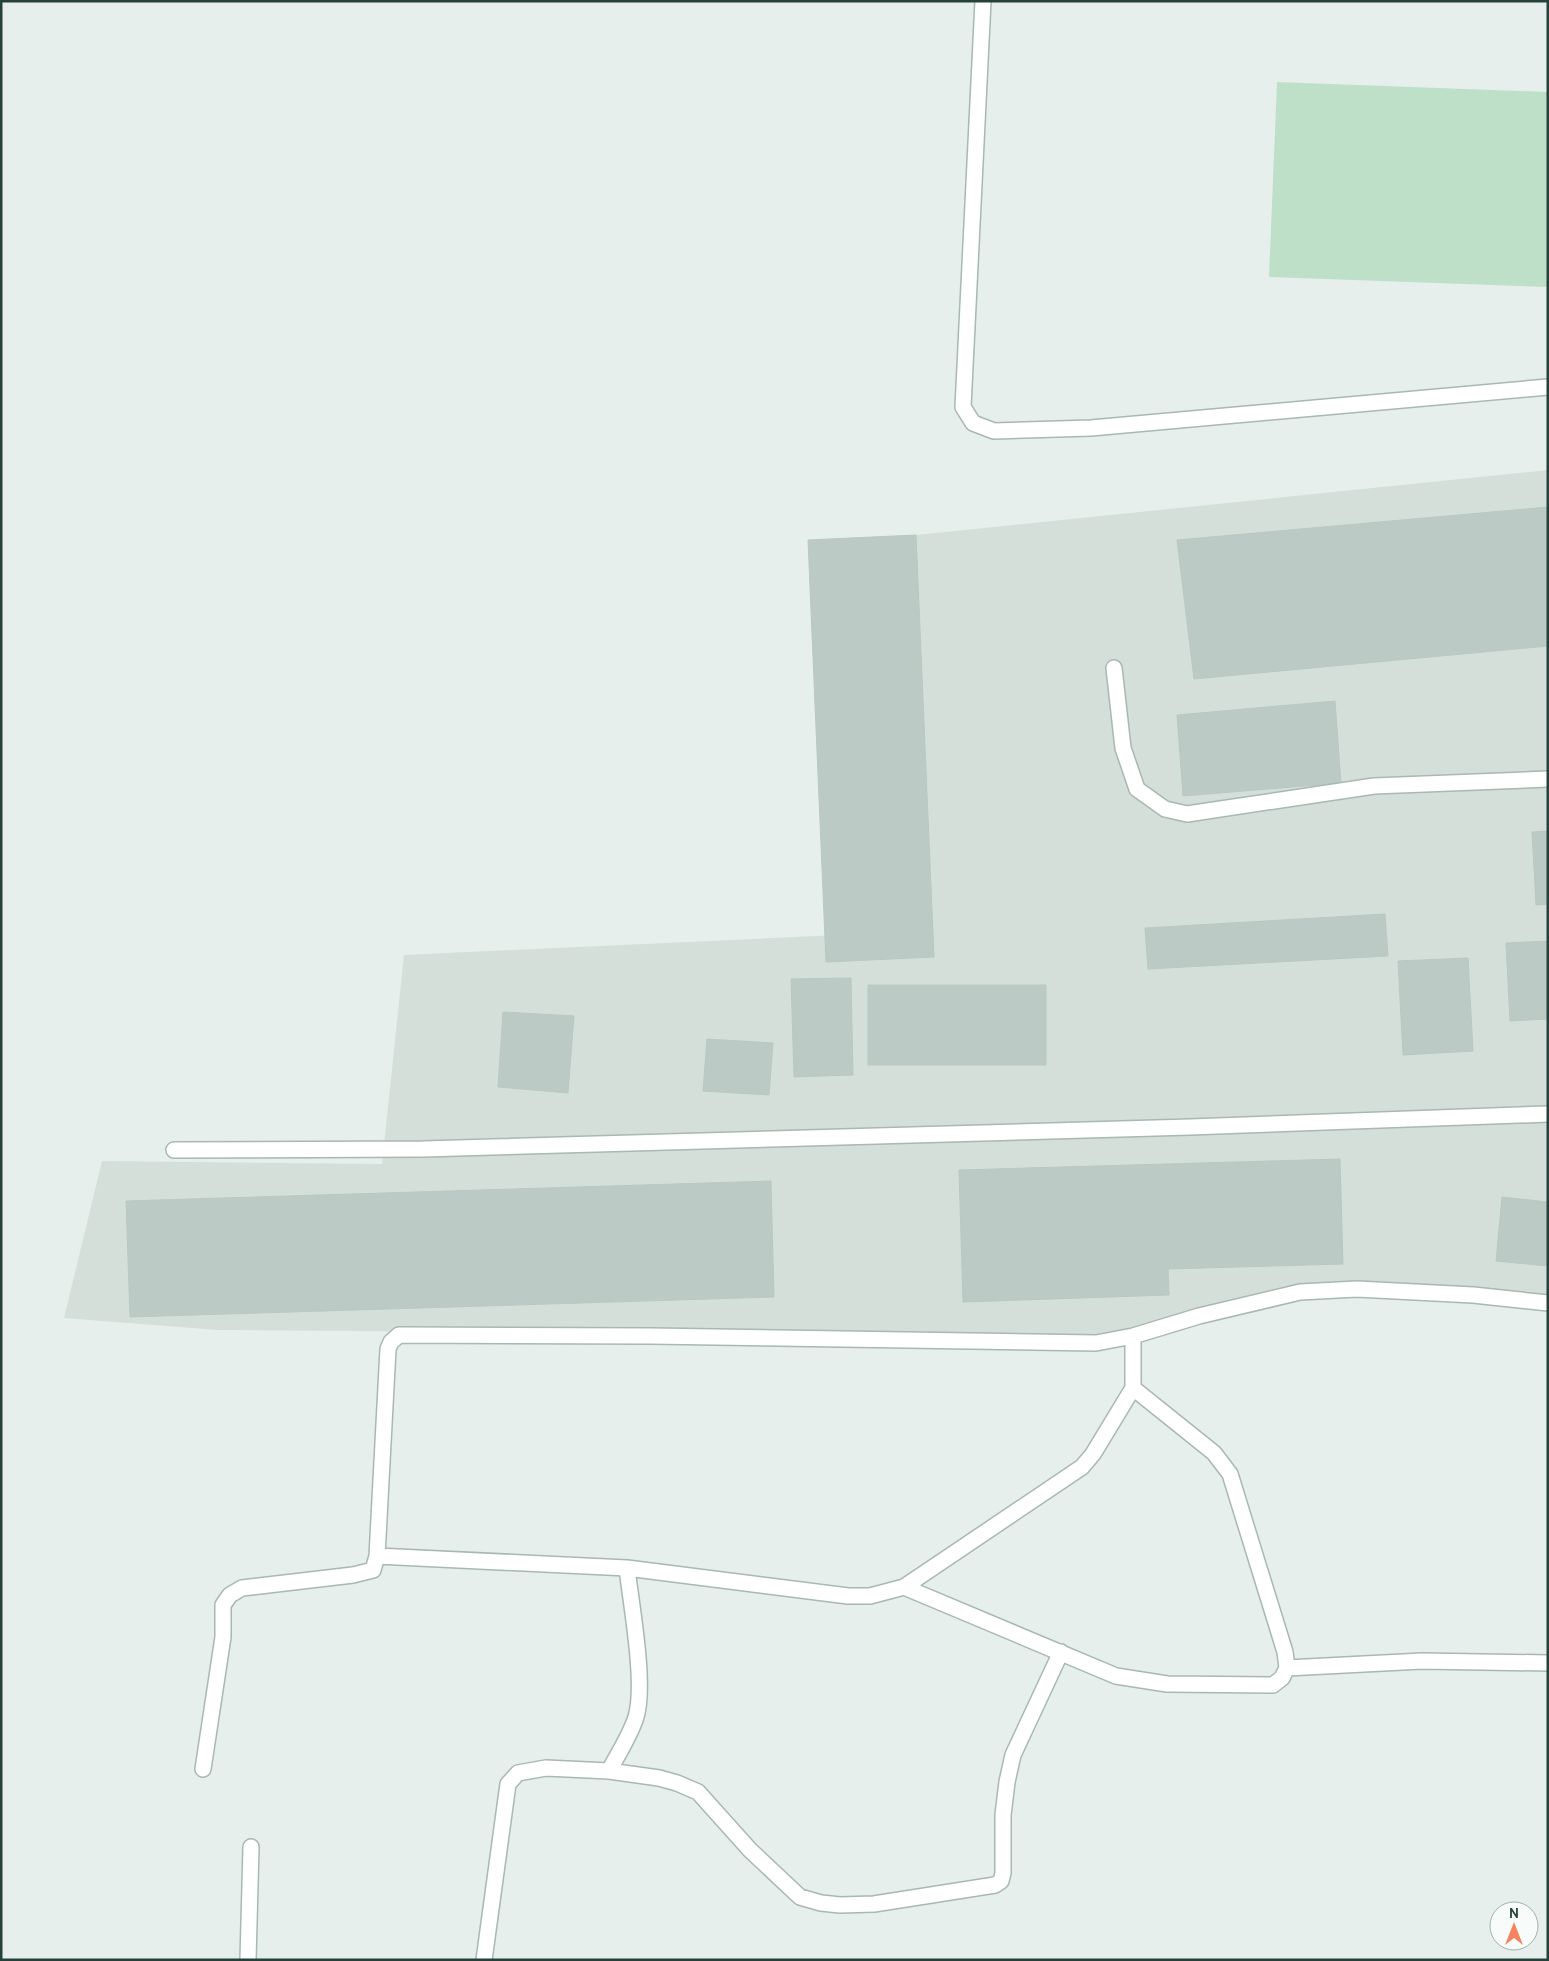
<svg xmlns="http://www.w3.org/2000/svg" width="1549" height="1961" font-family="Cabin,sans-serif">
<style>
.built{fill:#d4dfda}
.green{fill:#bfe0c8}
.building{fill:#bbcac4;stroke:#b8c9c2}
.lines{fill:none;stroke-linecap:round;stroke-linejoin:round}
.minor-casing{stroke:#a8b8b2;stroke-width:18}
.minor{stroke:#fff;stroke-width:15}
</style>
<rect width="100%" height="100%" fill="#e6efeb"/>
<path class="built" d="M1548,470V1297L1361,1281L1097,1337L218,1330L64,1318L102,1161L382,1164L404,955L838,935L808,540L916,535Z"/>
<path class="green" d="M1277,82L1548,92V287L1269,277Z"/>
<path class="building" d="M1548,507V646L1194,679L1177,540Z
M916,535L934,957L826,962L808,540Z
M1335,701L1341,783L1183,796L1177,715Z
M1548,831V904L1536,905L1532,832Z
M1385,914L1388,956L1148,969L1145,928Z
M1548,941V1019L1510,1021L1506,943Z
M1468,958L1473,1051L1403,1055L1398,961Z
M851,978L853,1075L794,1077L791,979Z
M868,985H1046V1065H868Z
M503,1012L574,1016L568,1093L498,1087Z
M707,1039L773,1043L769,1095L703,1091Z
M1340,1159L1343,1264L1168,1269L1169,1295L963,1302L959,1170Z
M771,1181L774,1297L130,1317L126,1201Z
M1502,1197L1548,1202V1266L1496,1261Z"/>
<g class="lines">
<defs>
<path id="minor" d="M983,1L963,407L973,423L994,431L1091,428L1548,387
M1114,668L1123,748L1137,789L1165,809L1187,814L1374,786L1548,779
M174,1150L423,1149L1190,1127L1548,1114
M377,1556L627,1568L848,1596H870L904,1587L1082,1467L1093,1454L1133,1388V1336
M904,1587L1116,1676L1167,1684L1273,1685L1282,1678L1287,1668L1285,1652L1230,1474L1214,1453L1133,1388
M1287,1668L1422,1661L1548,1663
M203,1769L223,1637V1605L230,1595L242,1588L353,1575L373,1570L377,1556L388,1349L391,1342L399,1335L651,1336L1096,1343L1133,1336L1199,1316L1300,1292L1357,1289L1473,1295L1548,1303
M609,1771C618,1754 630,1736 636,1717C646,1683 631,1605 627,1568
M248,1960L251,1847
M484,1960L508,1784L518,1773L546,1768L609,1771L659,1778L677,1783L698,1792L750,1850L800,1897L821,1903L840,1905L874,1904L995,1885L1001,1881L1003,1873V1815L1007,1782L1013,1755L1061,1652"/>
</defs>
<use href="#minor" class="minor-casing"/>
<use href="#minor" class="minor"/>
</g>
<rect width="1549" height="1961" fill="none" stroke="#24423a" stroke-width="5"/>
<g transform="translate(1514 1926)"><circle r="24" fill="#f7fbf9" stroke="#a3b1ad"/>
<path d="M0-4L9 19L0 12L-9 19Z" fill="#f4845f"/>
<text y="-8" font-size="14" font-weight="bold" text-anchor="middle" fill="#24423a">N</text>
</g>
</svg>
